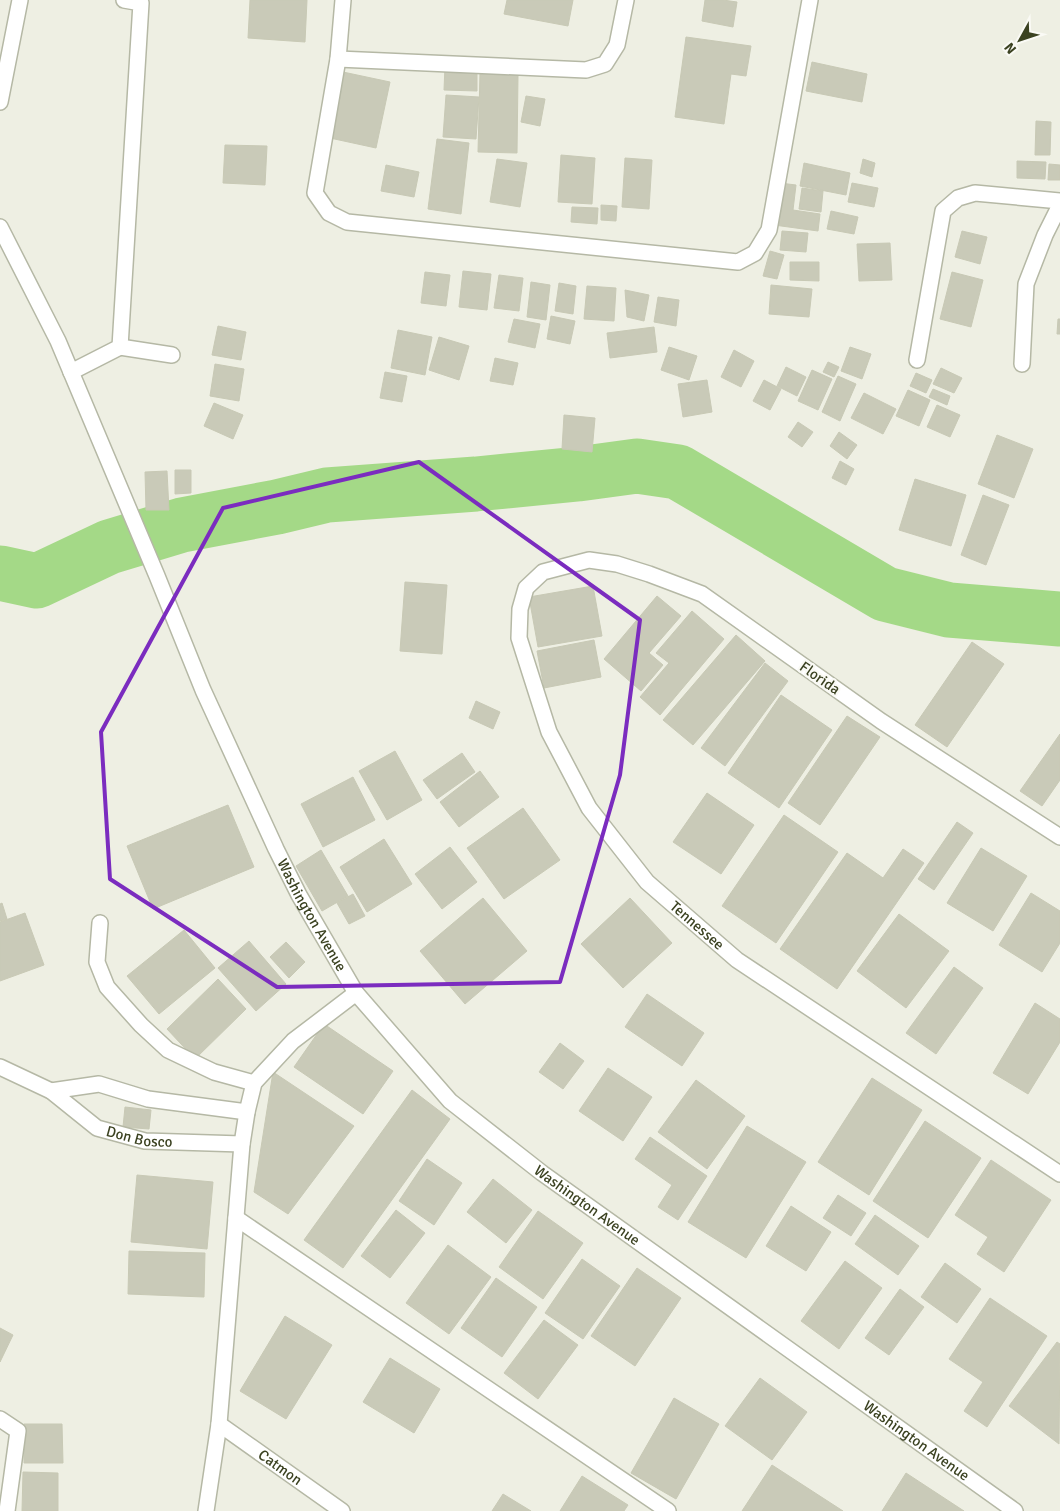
<svg xmlns="http://www.w3.org/2000/svg" width="1060" height="1511" font-family="Signika,sans-serif">
<style>
.lines{fill:none;stroke-linecap:round;stroke-linejoin:round}
.river{stroke:#a4d987;stroke-width:55}
.building{fill:#c9cab8;stroke:#c8c9b5}
.minor-casing{stroke:#b5b8a5;stroke-width:18}
.minor{stroke:#fff;stroke-width:15}
.marked{fill:none;stroke:#7b2cbf;stroke-width:4;stroke-linejoin:round}
.labels{text-anchor:middle;stroke-width:4.5;stroke-linejoin:round;paint-order:stroke}
.street-label{font-size:15px;fill:#3b4221;stroke:#fafaf5}
</style>
<rect width="100%" height="100%" fill="#eeefe3"/>
<g class="lines">
<path class="river" d="M0,573L37,581L109,547L182,525L277,507L327,495L476,484L578,474L637,466L678,472L885,594L949,610L1060,619"/>
</g>
<path class="building" d="M250,0H307L305,42L248,38Z
M507,0H573L568,26L504,14Z
M705,0H723L737,2L733,27L702,21Z
M686,37L751,46L746,76L731,74L724,124L675,117Z
M812,62L867,74L862,102L806,91Z
M445,66H477V91L444,90Z
M343,72L390,82L376,148L330,138Z
M480,73L518,75L517,153L478,152Z
M446,95L479,97L476,139L443,137Z
M526,96L545,99L540,126L521,122Z
M1036,121L1051,122L1050,155H1035Z
M437,139L469,143L461,214L428,209Z
M225,145L267,146L265,185L223,183Z
M561,155L595,158L592,204L558,202Z
M625,158L652,160L649,209L622,207Z
M497,159L527,163L520,207L490,202Z
M863,159L875,163L872,177L860,173Z
M1017,161L1046,162L1045,179L1017,178Z
M804,163L850,173L846,195L800,186Z
M1049,164L1060,165V180H1048Z
M386,165L419,172L414,197L381,191Z
M780,183L796,185L793,210L820,214L818,231L774,225Z
M852,183L878,188L874,207L848,202Z
M802,188L823,191L821,212L799,209Z
M601,205L617,206L616,221L601,220Z
M572,207L598,208L597,224L571,222Z
M831,211L858,217L854,234L827,229Z
M782,231L808,233L806,252L780,250Z
M962,231L987,237L980,264L955,257Z
M890,243L892,280L859,281L857,244Z
M770,251L784,255L777,279L763,276Z
M790,262H819V281L790,280Z
M463,271L491,274L487,310L459,307Z
M425,272L450,275L446,306L421,303Z
M952,272L983,280L971,327L940,319Z
M499,275L523,278L519,311L494,308Z
M531,282L550,285L546,320L527,317Z
M559,283L576,286L573,314L555,311Z
M771,285L812,289L809,317L769,314Z
M587,286L616,288L614,321L584,319Z
M625,290L649,295L644,321L627,317Z
M658,297L679,300L676,326L654,322Z
M551,316L575,321L570,344L547,339Z
M514,319L540,324L535,348L508,342Z
M1058,319H1060V334H1057Z
M218,326L246,332L241,360L212,355Z
M654,327L657,352L610,358L607,333Z
M398,330L432,337L425,375L391,368Z
M439,337L469,346L459,380L429,370Z
M669,347L697,356L689,380L661,370Z
M850,347L871,354L862,379L841,371Z
M734,350L754,361L741,387L721,377Z
M495,358L518,363L513,385L490,381Z
M828,362L839,367L834,377L823,372Z
M215,364L244,369L239,401L210,396Z
M786,367L806,377L797,396L777,386Z
M941,368L962,378L954,393L933,384Z
M812,370L832,379L818,410L798,401Z
M385,372L407,376L402,402L380,398Z
M916,373L932,380L926,393L910,386Z
M838,376L856,384L840,421L822,412Z
M707,380L712,412L683,417L678,384Z
M764,380L781,389L770,410L753,401Z
M933,389L950,396L947,405L929,397Z
M908,390L930,400L919,426L896,416Z
M864,393L896,409L883,434L851,418Z
M214,403L243,415L233,439L204,426Z
M937,405L960,415L950,437L927,427Z
M564,415L595,418L592,452L562,449Z
M798,422L813,432L802,447L788,437Z
M839,432L857,445L847,459L830,446Z
M997,435L1033,449L1014,498L978,484Z
M840,461L854,469L846,485L832,478Z
M175,470H191V493L175,494Z
M167,471L169,510H146L145,472Z
M915,479L966,495L951,546L899,530Z
M983,495L1009,505L986,565L961,555Z
M405,582L447,585L442,654L400,651Z
M593,586L602,636L538,647L529,597Z
M657,596L681,616L649,653L663,665L641,691L604,659Z
M692,611L724,639L660,715L640,697L669,663L656,653Z
M736,635L765,661L693,745L663,720Z
M594,640L601,677L544,688L537,651Z
M972,642L1004,664L947,747L915,725Z
M765,663L788,681L725,766L701,748Z
M781,695L832,730L779,808L728,773Z
M476,701L500,712L493,729L469,718Z
M847,716L880,737L820,825L788,803Z
M1060,734V780L1042,806L1020,791Z
M395,751L422,800L387,820L359,771Z
M462,753L475,772L437,799L423,780Z
M480,771L499,797L459,827L440,802Z
M353,777L375,820L323,847L301,804Z
M707,793L754,825L721,874L673,842Z
M228,805L254,867L153,909L127,846Z
M523,808L560,860L504,899L467,848Z
M784,815L838,852L776,943L722,906Z
M957,822L973,833L934,890L918,879Z
M384,839L412,884L367,912L340,867Z
M450,847L477,882L442,909L415,874Z
M981,848L1027,876L993,931L947,903Z
M903,849L924,863L837,989L780,949L847,853L883,878Z
M321,850L348,896L322,911L296,866Z
M1031,893L1060,911V943L1042,972L999,945Z
M353,894L365,916L349,924L337,903Z
M483,898L527,951L465,1004L420,951Z
M630,898L672,943L623,988L581,944Z
M2,903L7,919L0,921V904Z
M25,913L44,965L0,981V922Z
M899,914L949,951L906,1008L857,971Z
M184,930L215,968L159,1014L127,976Z
M249,941L286,984L256,1011L218,968Z
M286,942L305,962L289,978L270,957Z
M954,967L983,988L936,1054L906,1033Z
M218,979L246,1009L195,1059L167,1029Z
M647,994L704,1033L682,1066L625,1027Z
M1035,1003L1060,1019V1042L1028,1094L993,1073Z
M324,1024L393,1071L363,1114L294,1067Z
M560,1043L584,1061L563,1089L539,1072Z
M608,1068L652,1097L623,1141L579,1111Z
M273,1072L354,1126L288,1214L254,1192Z
M872,1078L922,1110L869,1195L818,1162Z
M696,1080L745,1116L707,1169L658,1132Z
M412,1090L450,1119L343,1268L304,1240Z
M125,1107L151,1110L149,1129L123,1127Z
M925,1121L981,1158L928,1238L873,1201Z
M747,1126L806,1162L746,1258L688,1222Z
M650,1137L707,1176L678,1220L658,1207L672,1185L635,1159Z
M427,1159L462,1183L434,1225L399,1201Z
M991,1160L1051,1200L1004,1272L977,1254L988,1237L955,1215Z
M137,1175L213,1182L207,1249L131,1242Z
M493,1179L532,1210L506,1243L467,1212Z
M838,1195L866,1213L851,1236L823,1218Z
M791,1206L831,1232L806,1271L766,1246Z
M396,1210L425,1233L390,1278L361,1256Z
M538,1211L583,1243L543,1299L499,1267Z
M875,1215L919,1246L898,1275L855,1244Z
M448,1245L491,1277L449,1334L406,1303Z
M129,1251L205,1253L204,1297L128,1294Z
M582,1259L620,1286L583,1339L545,1313Z
M845,1261L882,1288L839,1349L801,1321Z
M945,1263L981,1289L957,1323L921,1297Z
M637,1268L681,1298L635,1366L591,1336Z
M496,1278L537,1307L502,1357L461,1328Z
M900,1289L924,1307L889,1355L865,1338Z
M990,1298L1047,1336L987,1427L964,1411L983,1382L949,1359Z
M285,1316L332,1345L286,1419L240,1391Z
M544,1320L578,1345L538,1399L504,1373Z
M0,1328L13,1335L0,1362Z
M1057,1342L1060,1344L1059,1444L1009,1406Z
M390,1358L440,1389L414,1433L363,1402Z
M760,1378L807,1412L772,1460L725,1426Z
M674,1398L719,1424L676,1499L631,1473Z
M24,1424H62L63,1463H24Z
M772,1465L843,1511H742Z
M23,1472L58,1473V1511H22Z
M906,1473L964,1511H882Z
M582,1476L628,1505L624,1511H560Z
M503,1494L531,1511H492Z"/>
<g class="lines">
<defs>
<g id="minor">
<path d="M343,0L338,59L315,193L329,213L347,222L738,262L755,253L769,230L810,0"/>
<path d="M338,59L586,70L605,64L617,45L626,0"/>
<path d="M0,102L20,0"/>
<path id="s1" d="M0,227L58,341L157,576L203,690L276,849L299,895L356,993L450,1101L542,1173L1015,1511"/>
<path d="M120,347L172,355"/>
<path d="M917,360L943,211L958,198L975,193L1060,201"/>
<path d="M1022,364L1026,284L1045,235L1060,205"/>
<path d="M71,372L120,347L141,3L124,0"/>
<path id="s2" d="M1060,837L881,721L702,594L649,574L617,564L589,560L543,572L526,588L520,609L519,638L549,732L589,808L647,882L737,960L1060,1174"/>
<path d="M100,923L97,962L107,987L141,1025L168,1050L214,1072L254,1083"/>
<path id="s3" d="M0,1067L51,1091L97,1128L145,1141L242,1144"/>
<path d="M51,1091L99,1084L148,1099L247,1112"/>
<path d="M236,1218L668,1511"/>
<path d="M0,1419L18,1431L7,1511"/>
<path id="s4" d="M219,1424L342,1511"/>
<path d="M206,1511L219,1424L242,1144L247,1112L254,1083L293,1041L356,993"/>
</g>
</defs>
<use href="#minor" class="minor-casing"/>
<use href="#minor" class="minor"/>
</g>
<path class="marked" d="M419,462L640,620L620,775L560,982L277,987L110,879L101,732L223,508Z"/>
<g class="labels">
<g class="street-label">
<text transform="translate(820 678) rotate(35)" y="5">Florida</text>
<text dy="5" stroke="none"><textPath href="#s1" startOffset="756">Washington Avenue</textPath></text>
<text dy="5" stroke="none"><textPath href="#s2" startOffset="1018">Tennessee</textPath></text>
<text dy="5" stroke="none"><textPath href="#s3" startOffset="159">Don Bosco</textPath></text>
<text dy="5" stroke="none"><textPath href="#s1" startOffset="1161">Washington Avenue</textPath></text>
<text dy="5" stroke="none"><textPath href="#s1" startOffset="1566">Washington Avenue</textPath></text>
<text dy="5" stroke="none"><textPath href="#s4" startOffset="75">Catmon</textPath></text>
</g>
</g>
<g transform="translate(1020 40) rotate(230)" stroke="#fafaf5" stroke-width="4" paint-order="stroke">
<path d="M0-4L9 19L0 12L-9 19Z" fill="#3b4221"/>
<text y="-8" font-size="14" font-weight="bold" text-anchor="middle" fill="#3b4221">N</text>
</g>
</svg>
